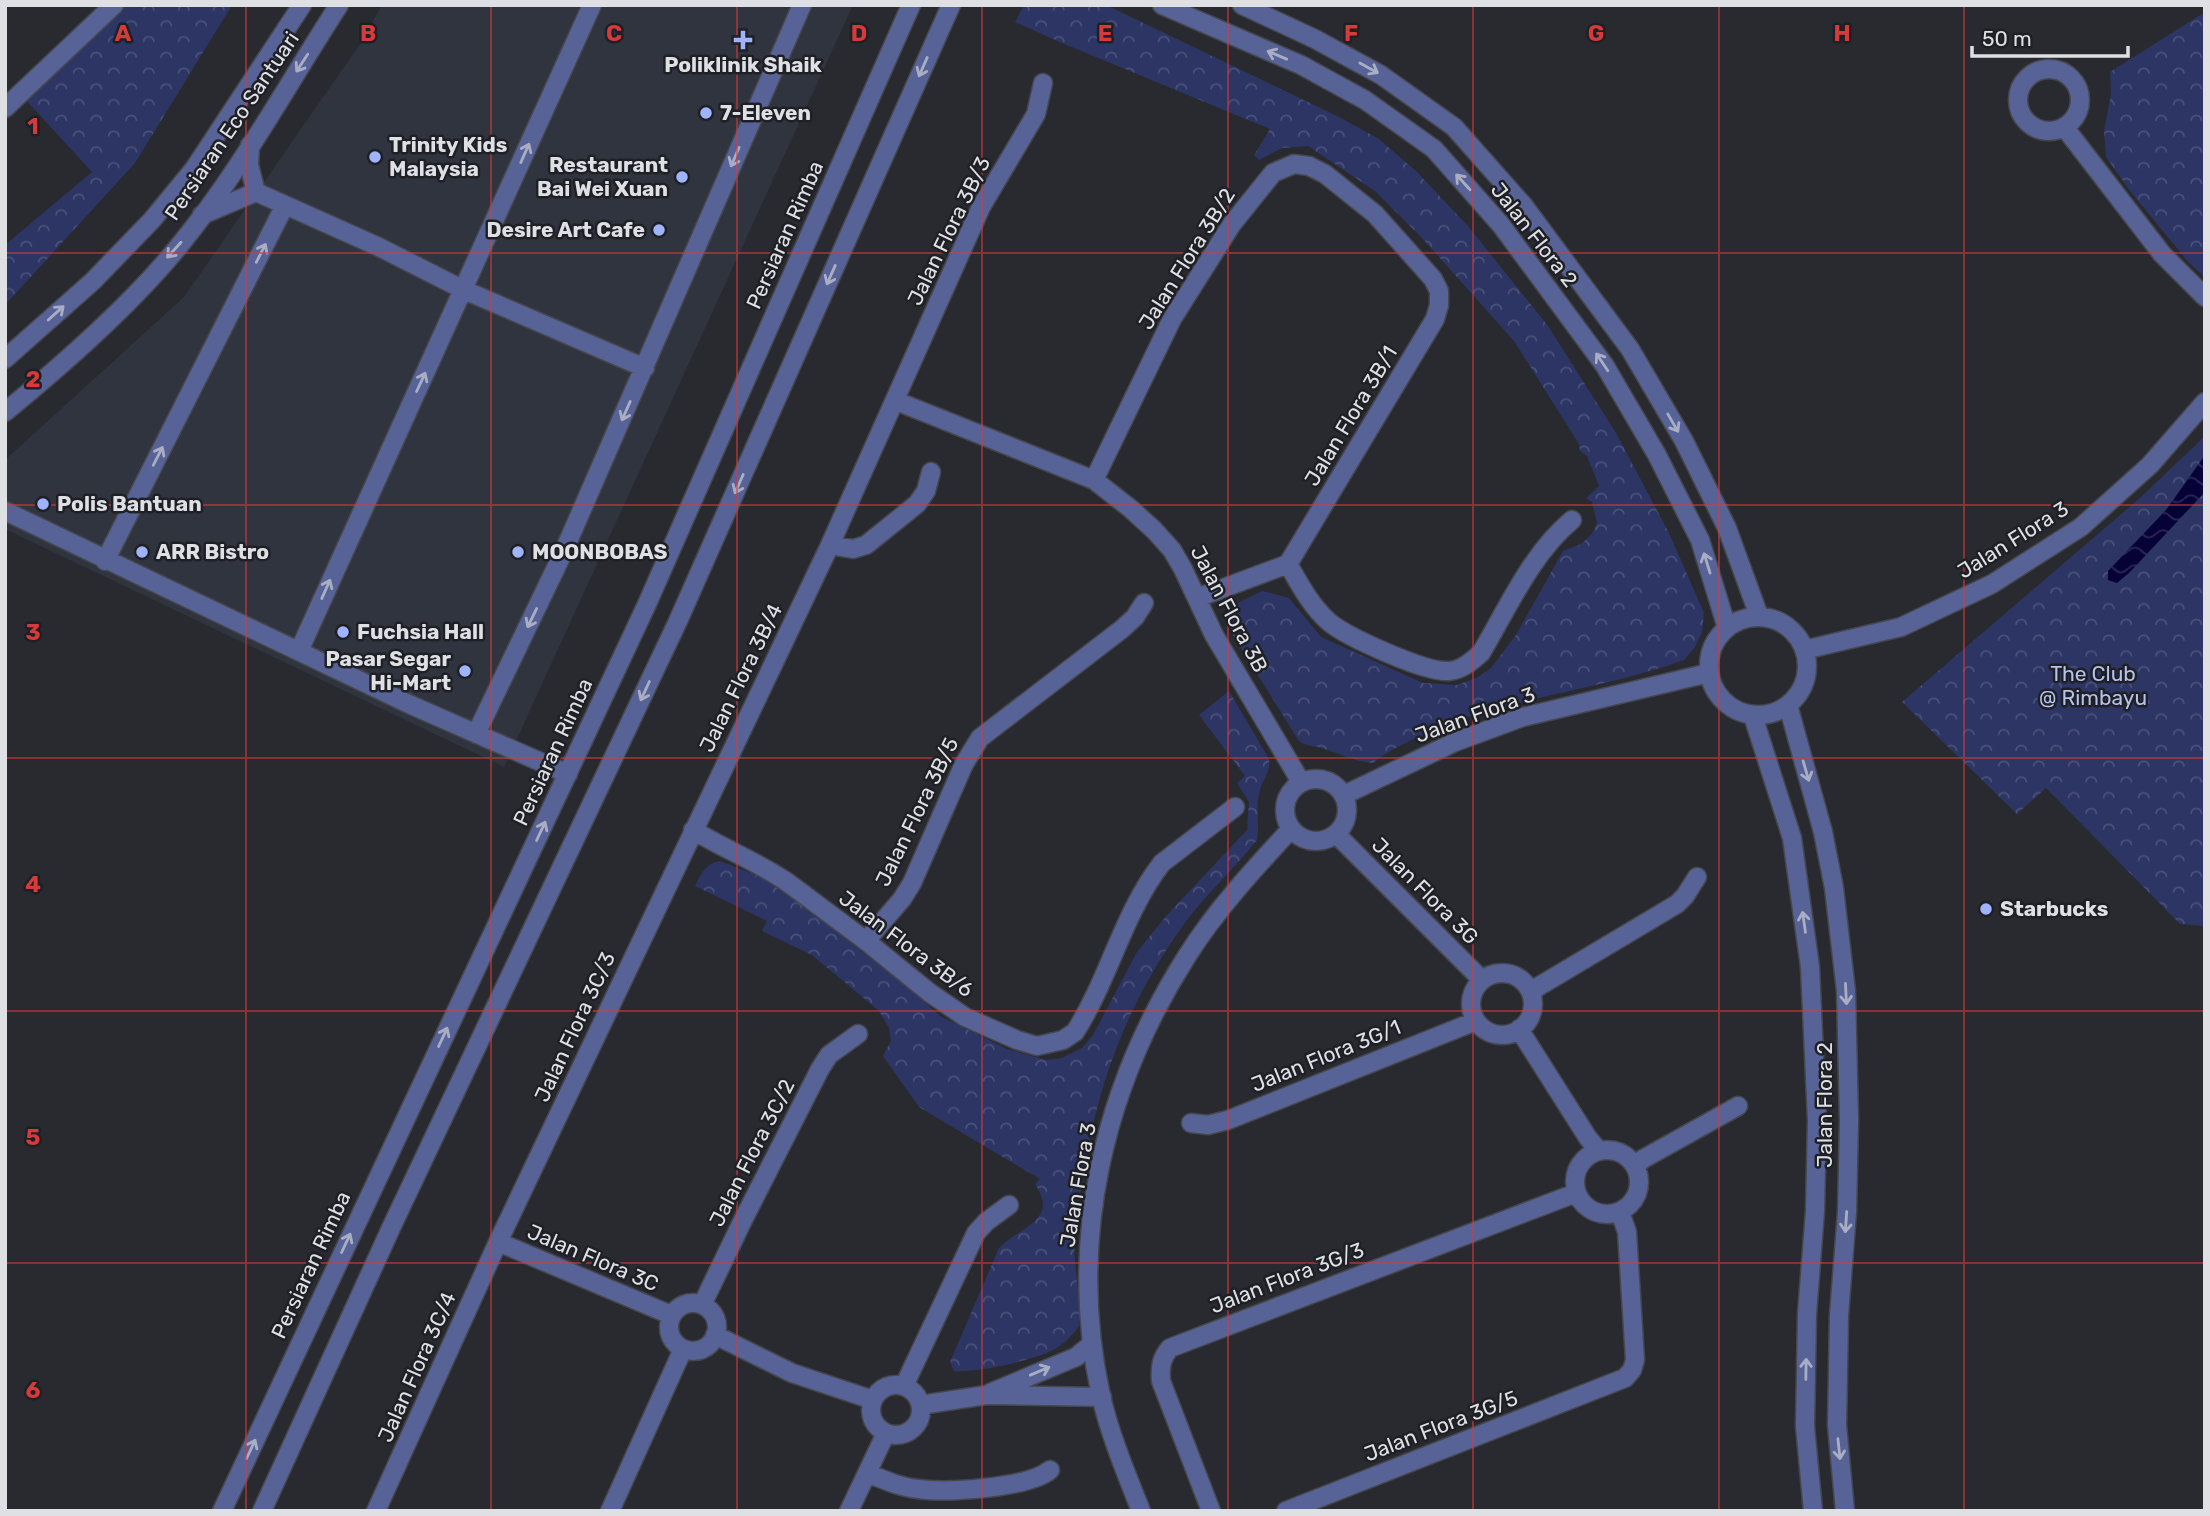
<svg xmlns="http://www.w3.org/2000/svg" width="2210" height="1516" font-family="Rubik,sans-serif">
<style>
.built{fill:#30343e}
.park{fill:url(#park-crowns)}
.water{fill:url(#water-waves)}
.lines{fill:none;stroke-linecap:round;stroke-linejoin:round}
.minor-casing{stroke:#45474d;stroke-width:21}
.tertiary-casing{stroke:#45474d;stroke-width:21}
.minor{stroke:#576397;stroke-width:18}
.tertiary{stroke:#576397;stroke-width:18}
.oneway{stroke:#a9aec5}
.grid{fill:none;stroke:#d73a3b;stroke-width:2;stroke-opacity:0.55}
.poi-dot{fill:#a0b3fd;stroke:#1f2026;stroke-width:2.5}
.labels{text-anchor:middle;stroke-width:5;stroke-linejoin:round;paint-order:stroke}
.poi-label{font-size:21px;font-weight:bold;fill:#dfe0e4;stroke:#1f2026;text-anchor:start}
.street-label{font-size:21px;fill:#dfe0e4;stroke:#1f2026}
.park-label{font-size:21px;fill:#b6c1ec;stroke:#1f2026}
.grid-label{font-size:23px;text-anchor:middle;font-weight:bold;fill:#d73a3b;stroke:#1f2026;stroke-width:5;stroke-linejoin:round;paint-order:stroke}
</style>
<defs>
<pattern id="park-crowns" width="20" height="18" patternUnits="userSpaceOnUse" patternTransform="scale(1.75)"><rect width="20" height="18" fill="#2c3564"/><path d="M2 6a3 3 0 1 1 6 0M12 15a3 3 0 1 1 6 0" fill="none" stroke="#4a527a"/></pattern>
<pattern id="water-waves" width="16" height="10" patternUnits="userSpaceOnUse" patternTransform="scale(1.75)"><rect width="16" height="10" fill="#060238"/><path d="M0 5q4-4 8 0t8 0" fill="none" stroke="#2a2755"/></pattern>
</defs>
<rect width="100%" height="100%" fill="#282a30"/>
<path class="built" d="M382,5H853L504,767L5,529V460L184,297L360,44Z"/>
<path class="park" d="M126,5H232L135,163L5,305V245L92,172L25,99Z
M1024,5H1106L1341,118L1379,139L1416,171L1467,225L1548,326L1616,433L1669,533L1704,613L1702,632L1695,647L1684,660C1604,689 1518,696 1439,728C1416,738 1393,747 1373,763C1352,761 1341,754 1322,748C1313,746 1307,746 1299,741L1234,637L1230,627L1236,604L1262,591L1289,598L1321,637L1423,683L1457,685L1478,677L1491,668L1516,635L1563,551L1581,544L1591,535L1597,523L1592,502L1586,498L1599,486L1587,456L1580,451L1579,444L1514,341L1422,238L1375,191L1308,146L1282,148L1259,160L1254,155L1270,129L1062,43L1015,22Z
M2205,12V277L2189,263L2130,191L2106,157L2104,131L2111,94L2110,72Z
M2205,436V926L2180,924L2046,788L2017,814L1902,702L2140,498Z
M1229,691L1269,759C1271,772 1263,778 1260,790C1255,806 1260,824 1257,840C1234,869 1206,894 1184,924C1114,1021 1087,1119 1075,1236C1072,1265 1082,1296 1079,1326C1072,1336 1062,1346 1051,1351C1030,1361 976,1373 954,1371L950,1362L999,1248C1019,1227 1060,1221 1035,1184L1040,1179L919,1107L883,1056L891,1041L889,1028L879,1011L812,955L762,931L767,921L695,886C701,874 706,863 720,861L772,881L911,990L940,1016L1007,1049L1046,1060L1062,1058L1082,1048L1093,1035L1137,952L1167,915L1247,830L1249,802L1237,783L1245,776L1199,715Z"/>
<path class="water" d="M2205,455V492L2129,573L2117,583L2108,580V571L2166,510Z"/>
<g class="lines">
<defs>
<path id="minor" d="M5,108L114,5
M250,145L249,165L256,192
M202,215L256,192L379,247L464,290L645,368
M896,401L1094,480L1131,509L1154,530L1172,550L1183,569L1214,635L1301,782
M1094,480L1172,319L1232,224L1273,173L1294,164L1309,166L1325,174L1375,214L1433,279L1439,291V305L1435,319L1288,564L1197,598
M5,511L411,705L568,774
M830,545L853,549L866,545L917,504L926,491L931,472
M105,561L285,205
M1288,564C1300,585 1311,606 1329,622C1347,637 1426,673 1449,671C1462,670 1472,661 1481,653C1508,608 1531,554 1572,520
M299,651L592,5
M476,734L563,553L802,5
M693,830C724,849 758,862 787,882L866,941L930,993L965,1017L1017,1040L1037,1046L1063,1040L1075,1032C1109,979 1123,913 1162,863L1235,807
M1336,834L1482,980
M866,941L902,899L912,883L964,764L980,738L1122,629L1135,617L1144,603
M1471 1004a31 31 0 1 1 62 0a31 31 0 1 1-62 0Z
M1531,991L1677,904L1685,896L1697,877
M1519,1029L1588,1138L1599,1151
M1191,1123L1208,1125L1228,1120L1476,1021
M1575 1182a32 32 0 1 1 64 0a32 32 0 1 1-64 0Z
M1635,1166L1643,1159L1738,1106
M498,1242L671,1315
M669 1327a24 24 0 1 1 48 0a24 24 0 1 1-48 0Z
M702,1305L743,1220L820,1069L829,1055L858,1034
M715,1335L792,1373L873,1400
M871 1410a25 25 0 1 1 50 0a25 25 0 1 1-50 0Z
M904,1386L976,1233L986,1222L1009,1205
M990,1393L1076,1357L1092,1344
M921,1405L986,1395L1102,1397
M867,1473C884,1480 900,1487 918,1489C947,1493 1028,1488 1050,1470
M376,1511L498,1242L830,545L981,207L1036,114L1043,83
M610,1511L683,1349
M849,1511L886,1433
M1211,1511L1161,1381C1160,1367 1161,1358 1170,1348L1576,1193
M1286,1511L1625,1378L1632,1370L1635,1360L1627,1232L1620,1212"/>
<path id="tertiary" d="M1162,5L1301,65L1365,100L1434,149L1501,225L1605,366L1657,455L1700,540L1727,628
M1242,5L1315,39L1381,75L1454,127L1524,206L1630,349L1684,441L1727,528L1759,616
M2018 100a31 31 0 1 1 62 0a31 31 0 1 1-62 0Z
M2065,128L2162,254L2205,297
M5,359L93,281L152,220L194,169L302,5
M5,412C65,363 130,306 179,246C240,172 287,85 339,5
M1709 666a49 49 0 1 1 98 0a49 49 0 1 1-98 0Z
M1804,650L1901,627L1992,584L2081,527L2150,465L2205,402
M1788,705L1823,832L1834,888L1846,991L1849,1120L1847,1212L1839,1315L1837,1425L1845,1511
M1753,716L1792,838L1810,967L1817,1120L1815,1211L1807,1314L1805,1426L1813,1511
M1285 810a31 31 0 1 1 62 0a31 31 0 1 1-62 0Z
M1344,795L1455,742L1523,717L1709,673
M222,1511L647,604L911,5
M262,1511L391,1228L678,621L951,5
M1141,1511C1126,1473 1110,1435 1101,1396C1067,1242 1103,1088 1187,956C1216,910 1254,869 1291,829"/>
</defs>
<use href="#minor" class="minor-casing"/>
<use href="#tertiary" class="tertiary-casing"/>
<use href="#minor" class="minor"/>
<use href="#tertiary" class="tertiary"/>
</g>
<defs><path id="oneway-shaft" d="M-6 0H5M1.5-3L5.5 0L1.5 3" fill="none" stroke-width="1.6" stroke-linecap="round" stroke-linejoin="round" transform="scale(1.75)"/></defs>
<g class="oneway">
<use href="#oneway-shaft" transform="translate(1277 55) rotate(-157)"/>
<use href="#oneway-shaft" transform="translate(302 63) rotate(123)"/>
<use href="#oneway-shaft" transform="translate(923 67) rotate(114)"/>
<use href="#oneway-shaft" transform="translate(1369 68) rotate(29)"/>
<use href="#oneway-shaft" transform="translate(525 153) rotate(-66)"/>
<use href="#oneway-shaft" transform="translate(735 157) rotate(113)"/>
<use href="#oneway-shaft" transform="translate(1463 182) rotate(-132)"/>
<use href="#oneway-shaft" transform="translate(174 250) rotate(132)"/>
<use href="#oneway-shaft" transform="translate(261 253) rotate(-63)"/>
<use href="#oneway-shaft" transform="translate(831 275) rotate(114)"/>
<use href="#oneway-shaft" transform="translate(56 313) rotate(-42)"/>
<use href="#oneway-shaft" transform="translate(1602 362) rotate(-124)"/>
<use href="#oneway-shaft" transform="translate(421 382) rotate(-65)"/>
<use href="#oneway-shaft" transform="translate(626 411) rotate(114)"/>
<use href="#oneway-shaft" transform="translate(1673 423) rotate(60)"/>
<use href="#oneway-shaft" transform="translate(158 456) rotate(-63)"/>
<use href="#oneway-shaft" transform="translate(739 484) rotate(114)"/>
<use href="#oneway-shaft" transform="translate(1707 563) rotate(-107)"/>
<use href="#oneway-shaft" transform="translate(326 589) rotate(-66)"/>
<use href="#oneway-shaft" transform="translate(532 618) rotate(116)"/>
<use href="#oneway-shaft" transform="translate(645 691) rotate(115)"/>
<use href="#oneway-shaft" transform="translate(1806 771) rotate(74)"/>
<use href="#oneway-shaft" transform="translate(541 831) rotate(-65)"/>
<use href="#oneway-shaft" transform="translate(1804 922) rotate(-98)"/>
<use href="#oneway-shaft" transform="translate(1846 994) rotate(87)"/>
<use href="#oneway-shaft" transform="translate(443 1037) rotate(-65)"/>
<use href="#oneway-shaft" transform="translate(1846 1222) rotate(94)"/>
<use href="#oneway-shaft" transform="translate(346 1243) rotate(-65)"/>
<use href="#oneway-shaft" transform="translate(1806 1369) rotate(-89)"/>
<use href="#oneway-shaft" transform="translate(1040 1371) rotate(-23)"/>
<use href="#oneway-shaft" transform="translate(251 1449) rotate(-65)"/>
<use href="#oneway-shaft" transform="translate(1839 1449) rotate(84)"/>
</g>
<path class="grid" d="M246,5V1511M491,5V1511M737,5V1511M982,5V1511M1228,5V1511M1473,5V1511M1719,5V1511M1964,5V1511M5,253H2205M5,505H2205M5,758H2205M5,1011H2205M5,1263H2205"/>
<g class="poi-dot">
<path d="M739.5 29.5h7v7h7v7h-7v7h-7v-7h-7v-7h7z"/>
<circle cx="706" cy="113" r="7"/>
<circle cx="375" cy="157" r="7"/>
<circle cx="682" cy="177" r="7"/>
<circle cx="659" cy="230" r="7"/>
<circle cx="43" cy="504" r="7"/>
<circle cx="142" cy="552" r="7"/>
<circle cx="518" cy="552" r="7"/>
<circle cx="343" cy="632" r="7"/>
<circle cx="465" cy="671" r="7"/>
<circle cx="1986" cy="909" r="7"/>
</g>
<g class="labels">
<g class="poi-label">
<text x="743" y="72" text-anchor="middle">Poliklinik Shaik</text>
<text x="720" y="120">7-Eleven</text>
<text x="389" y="152">Trinity Kids<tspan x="389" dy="24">Malaysia</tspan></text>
<text x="668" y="172" text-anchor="end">Restaurant<tspan x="668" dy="24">Bai Wei Xuan</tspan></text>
<text x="645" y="237" text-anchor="end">Desire Art Cafe</text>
<text x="57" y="511">Polis Bantuan</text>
<text x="156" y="559">ARR Bistro</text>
<text x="532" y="559">MOONBOBAS</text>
<text x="357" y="639">Fuchsia Hall</text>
<text x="451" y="666" text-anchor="end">Pasar Segar<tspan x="451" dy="24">Hi-Mart</tspan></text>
<text x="2000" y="916">Starbucks</text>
</g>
<g class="street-label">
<text transform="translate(232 126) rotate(-56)" y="7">Persiaran Eco Santuari</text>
<text transform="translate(949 231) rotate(-64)" y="7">Jalan Flora 3B/3</text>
<text transform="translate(785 235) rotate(-66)" y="7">Persiaran Rimba</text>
<text transform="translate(1534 235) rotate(52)" y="7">Jalan Flora 2</text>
<text transform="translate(1187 259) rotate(-58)" y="7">Jalan Flora 3B/2</text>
<text transform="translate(1351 416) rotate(-59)" y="7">Jalan Flora 3B/1</text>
<text transform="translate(2013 540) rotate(-32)" y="7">Jalan Flora 3</text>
<text transform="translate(1229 609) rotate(62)" y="7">Jalan Flora 3B</text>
<text transform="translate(741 678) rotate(-64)" y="7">Jalan Flora 3B/4</text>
<text transform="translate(1475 715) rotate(-20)" y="7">Jalan Flora 3</text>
<text transform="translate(553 752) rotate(-65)" y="7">Persiaran Rimba</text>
<text transform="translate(917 812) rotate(-64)" y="7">Jalan Flora 3B/5</text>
<text transform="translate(1425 891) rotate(45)" y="7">Jalan Flora 3G</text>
<text transform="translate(906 944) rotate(37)" y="7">Jalan Flora 3B/6</text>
<text transform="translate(575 1027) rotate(-65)" y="7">Jalan Flora 3C/3</text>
<text transform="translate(1326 1056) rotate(-22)" y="7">Jalan Flora 3G/1</text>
<text transform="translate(1825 1105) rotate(-90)" y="7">Jalan Flora 2</text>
<text transform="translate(752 1153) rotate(-63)" y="7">Jalan Flora 3C/2</text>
<text transform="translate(1078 1185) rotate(-80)" y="7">Jalan Flora 3</text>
<text transform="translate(593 1258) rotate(23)" y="7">Jalan Flora 3C</text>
<text transform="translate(311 1265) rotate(-65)" y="7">Persiaran Rimba</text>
<text transform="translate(1287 1278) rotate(-21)" y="7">Jalan Flora 3G/3</text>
<text transform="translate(417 1367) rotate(-66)" y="7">Jalan Flora 3C/4</text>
<text transform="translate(1441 1426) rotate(-21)" y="7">Jalan Flora 3G/5</text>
</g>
<g class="park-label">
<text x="2093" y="681">The Club<tspan x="2093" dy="24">@ Rimbayu</tspan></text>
</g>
</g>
<g class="grid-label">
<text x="123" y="41">A</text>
<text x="368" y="41">B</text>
<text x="614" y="41">C</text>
<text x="859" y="41">D</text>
<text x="1105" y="41">E</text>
<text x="1351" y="41">F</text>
<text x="1596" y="41">G</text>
<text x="1842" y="41">H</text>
<text x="33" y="134">1</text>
<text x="33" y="387">2</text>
<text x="33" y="640">3</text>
<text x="33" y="892">4</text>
<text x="33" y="1145">5</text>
<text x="33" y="1398">6</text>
</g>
<rect width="2210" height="1516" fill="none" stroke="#dfe0e4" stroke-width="14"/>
<path d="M1972 46v10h156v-10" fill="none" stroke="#dfe0e4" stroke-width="3.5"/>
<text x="1982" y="46" font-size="21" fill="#dfe0e4" stroke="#1f2026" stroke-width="5" paint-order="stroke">50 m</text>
</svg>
